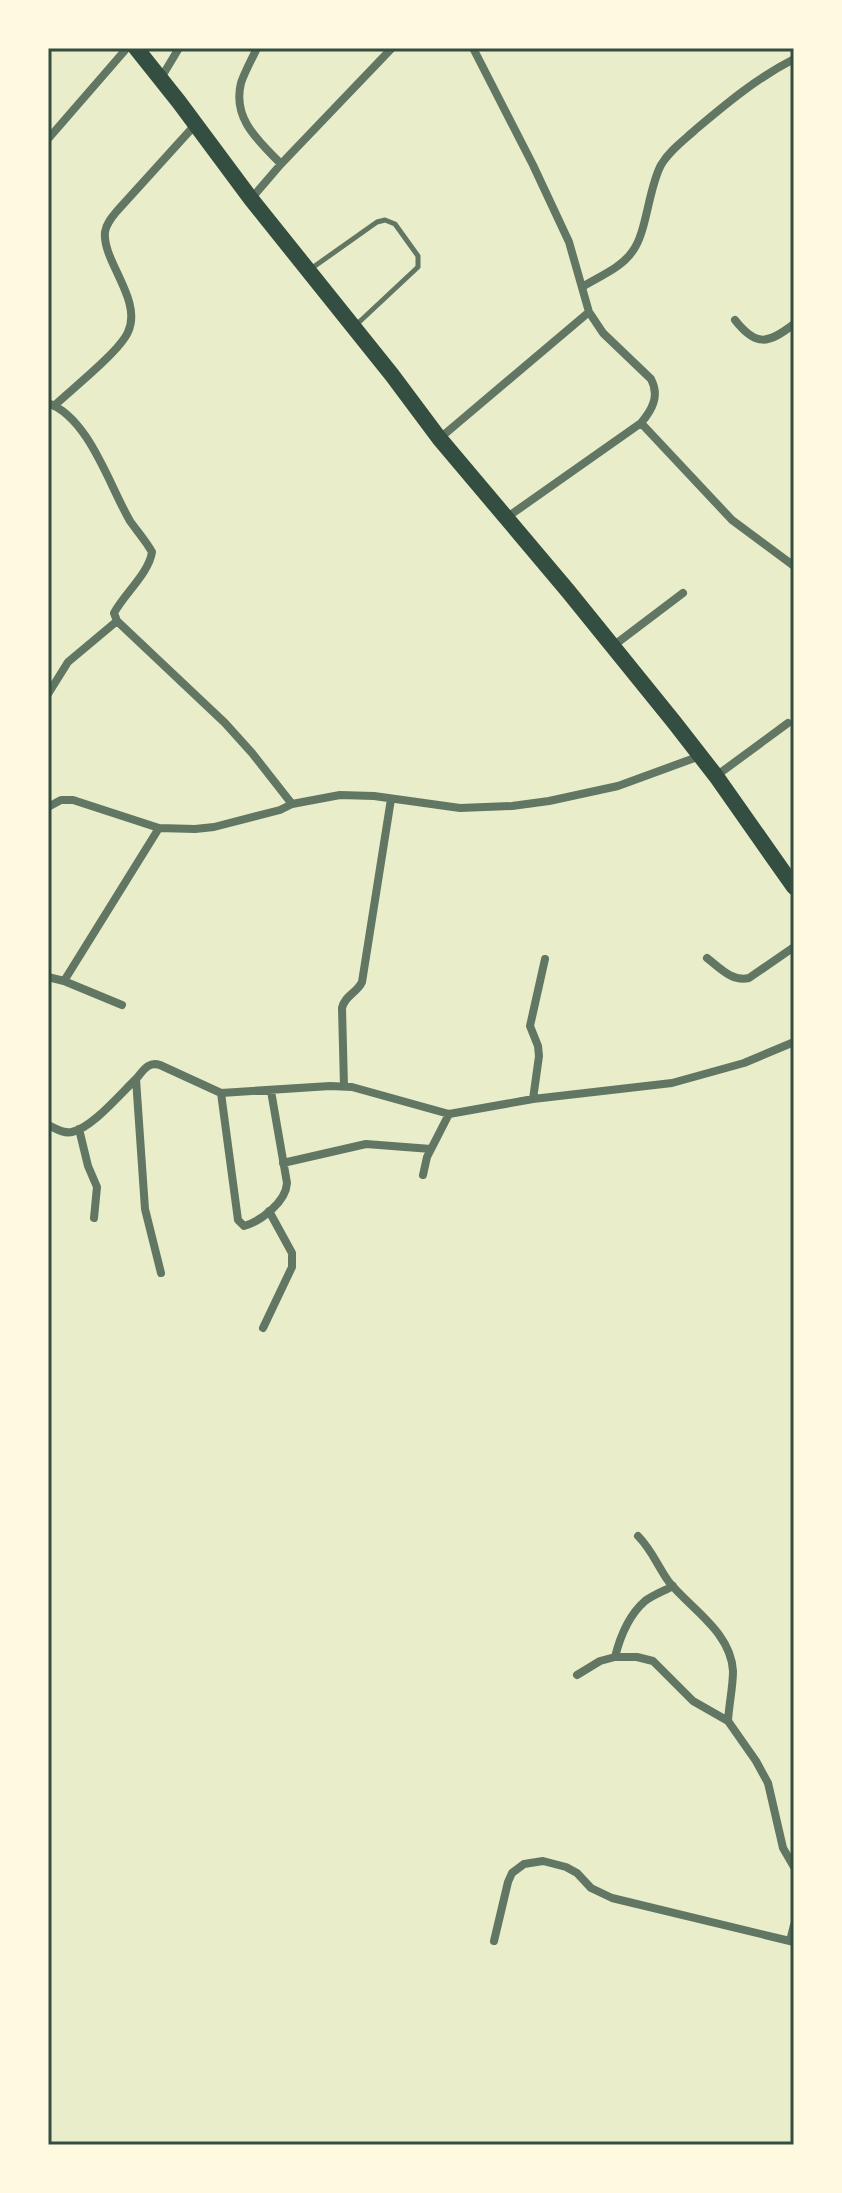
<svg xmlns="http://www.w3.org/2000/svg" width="842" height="2193" font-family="'Golos Text',sans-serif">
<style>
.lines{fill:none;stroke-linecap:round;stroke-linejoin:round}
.service{stroke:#617663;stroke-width:5}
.minor{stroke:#617663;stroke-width:8}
.trunk{stroke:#344e41;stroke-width:16}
.neatline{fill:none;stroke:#344e41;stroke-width:3}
</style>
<rect width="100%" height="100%" fill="#e9edc9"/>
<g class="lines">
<path class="service" d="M312,268L377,222L385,220L395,224L418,256V267L356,325"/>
<path class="minor" d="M257,48C252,59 245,71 241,83C232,119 259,141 281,164
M473,48L533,165L569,242L589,312L603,333L651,379C660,396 652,410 641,423L506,518
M161,78L179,48
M48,139L127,48
M251,199L281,164L392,48
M582,287C598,277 621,268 632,252C647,233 648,189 661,165C669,151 683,141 695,130C727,103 757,78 794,59
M735,320C756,347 768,344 794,324
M48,403C89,418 109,485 130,521C137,531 146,541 152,552C149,573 124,594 114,613L117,621L225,723L252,753L292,804
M54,406C72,389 120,351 128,332C143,300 102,261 105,232C106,224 112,217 117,211L195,125
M641,423L732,520L794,566
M440,438L589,312
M613,646L683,593
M48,694L68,662L117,621
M716,776L788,723
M48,807L61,800H73L159,828L195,829L214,827L280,810L292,804L340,795L374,796L460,808L512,806L549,801L618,786L700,756
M707,958C720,968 732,982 749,978L794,947
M48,977L64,981
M122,1005L64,981L159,828
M344,1086L342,1008C345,995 357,993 362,982L391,799
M221,1093L238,1220L244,1226C261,1221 286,1202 287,1183L271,1091
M533,1099L539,1056L538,1046L530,1026L545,959
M48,1125C55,1128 63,1134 72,1132C92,1128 121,1093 136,1079
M79,1129L88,1166L97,1187L94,1218
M283,1163L366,1144L431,1149
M423,1175L427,1157L449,1114
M161,1273L145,1209L136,1079C143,1071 148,1061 160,1065L221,1093L330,1086L352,1087L449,1114L533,1099L672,1083L744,1063L794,1042
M263,1328L292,1267V1253L269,1211
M638,1536C652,1550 658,1567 669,1582C691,1609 731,1632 733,1671C733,1687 729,1704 728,1721
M615,1657C620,1637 629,1615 645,1601C653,1595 664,1591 673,1586
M577,1675L600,1661L615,1657H637L653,1661L693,1701L728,1721L756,1761L768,1783L783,1848L794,1867
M494,1941L508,1882L512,1873L524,1864L543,1861L566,1867L577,1873L591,1888L612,1898L794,1942
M790,1941L794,1925"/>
<path class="trunk" d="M136,48L179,102L251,199L392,375L439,438L568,591L674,722L716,776L794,887"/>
</g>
<rect width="842" height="2193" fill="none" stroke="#fefae0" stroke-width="100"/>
<rect x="50" y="50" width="742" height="2093" class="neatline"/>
</svg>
